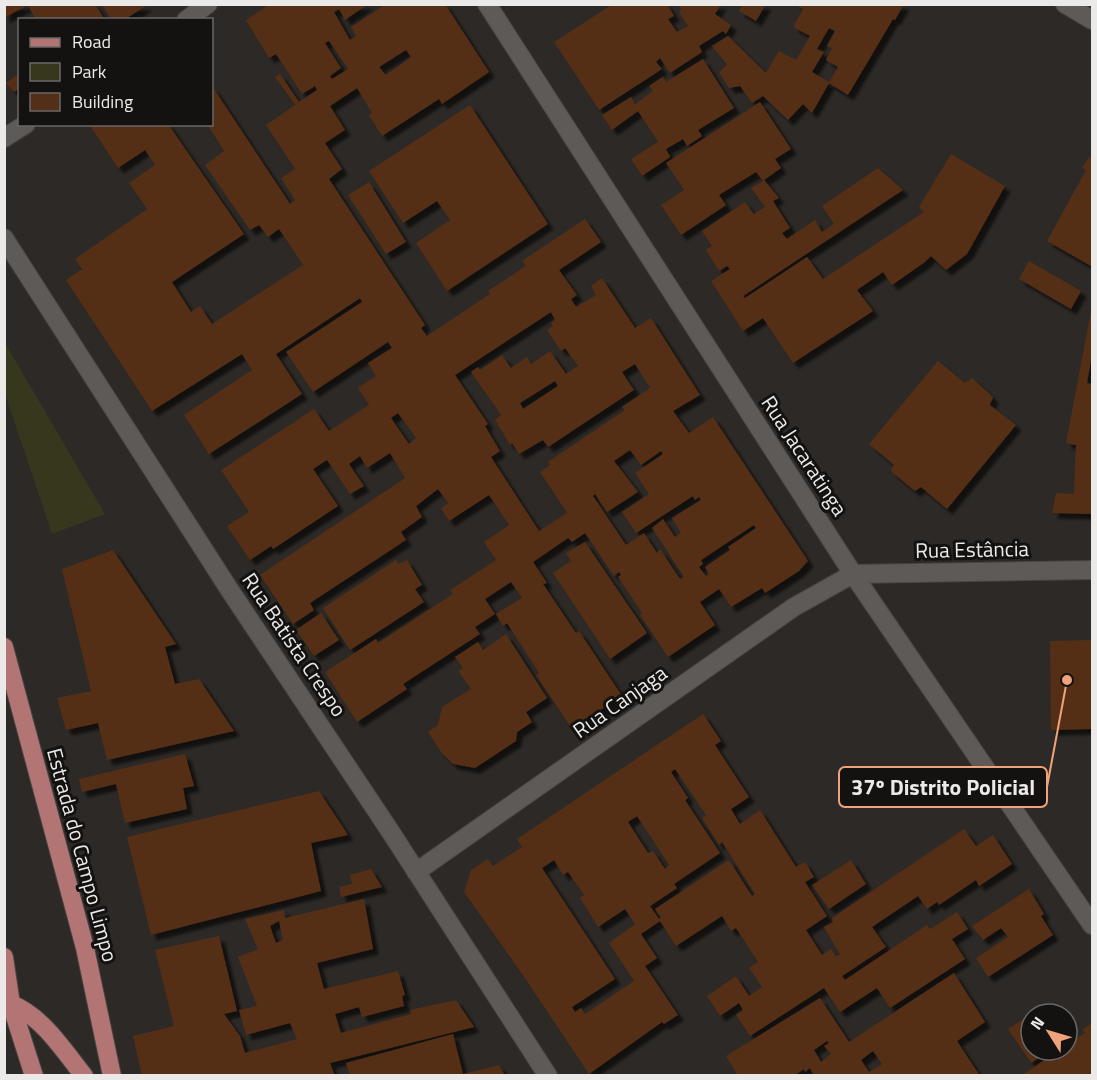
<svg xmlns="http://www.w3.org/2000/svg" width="1097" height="1080" font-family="'Titillium Web',sans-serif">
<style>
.green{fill:#36371d}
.building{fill:#542f17;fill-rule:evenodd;filter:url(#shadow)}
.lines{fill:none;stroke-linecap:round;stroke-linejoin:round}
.minor-casing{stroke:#484543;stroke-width:20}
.primary-casing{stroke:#484543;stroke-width:20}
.minor{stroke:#5d5a57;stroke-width:18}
.primary{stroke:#b27573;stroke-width:18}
.labels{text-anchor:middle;stroke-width:6;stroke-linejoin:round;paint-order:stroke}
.street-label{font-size:21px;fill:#eceae8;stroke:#131211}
.leader{fill:none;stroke:#f0a27a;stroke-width:2}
.callout-dot{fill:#f0a27a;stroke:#131211;stroke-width:2}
.callout{fill:#131211;stroke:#f0a27a;stroke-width:2}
.callout-label{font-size:22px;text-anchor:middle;font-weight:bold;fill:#eceae8}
</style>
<defs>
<filter id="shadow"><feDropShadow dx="5.5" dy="5.5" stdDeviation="1.5" flood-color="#0009"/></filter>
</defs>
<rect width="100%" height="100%" fill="#2c2926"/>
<path class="green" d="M5,343L105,514L52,534L5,394Z"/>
<path class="building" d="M4,4H95L105,20H36L28,5L4,18Z
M270,4H368L345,20L339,9L334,12L350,40L356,36L351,27L386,4H445L489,72L442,104L439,99L382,136L369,115L372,113L357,88L330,106L345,130L325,143L342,169L329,179L425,325L421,328L427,336L490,294L488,291L526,266L522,261L585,219L601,242L559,270L577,295L571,299L576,307L596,295L591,286L602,278L635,328L651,318L700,395L673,411L689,433L713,417L808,561L799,571L765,593L762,588L731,607L719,589L700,602L715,625L668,657L640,615L642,613L618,577L621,575L619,572L614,576L585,533L572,542L568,538L533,562L547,583L543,584L576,633L579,631L622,696L572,729L536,675L539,673L507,623L503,626L496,614L522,598L511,582L485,599L495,614L475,627L480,634L403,684L407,689L357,722L325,672L376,639L378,643L453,594L450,590L496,560L484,542L509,525L489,495L449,521L441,508L448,503L438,489L416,506L422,517L401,532L406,540L310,603L314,610L293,624L260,575L405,478L390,453L367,468L360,456L349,464L364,486L350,494L327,460L313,469L338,506L273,549L271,546L250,560L227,526L249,512L221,470L314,409L329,431L369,405L358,388L376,376L368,363L392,348L388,342L313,392L286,352L362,302L360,298L276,354L302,394L209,454L184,415L252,370L242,354L152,411L66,280L82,269L75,259L147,209L129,183L155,165L145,150L118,168L89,124H168L244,234L172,282L191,312L200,306L212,324L303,265L279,229L268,237L259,225L250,230L205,165L224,151L207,124H212V86L290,204L295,200L281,178L295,169L266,125L295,105L275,77L280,74L299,102L317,90L315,86L302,94L276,54L269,58L246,20ZM329,41L348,69L332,79L330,76L341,68L325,43ZM406,50L411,57L386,75L379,67ZM551,312L555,320L551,323L553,326L547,330L561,351L565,348L578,366L566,374L550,351L531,364L527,357L511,368L502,355L480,370L478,367L471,372L501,415L495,420L510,445L512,443L519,454L543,440L548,447L634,390L622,372L635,364L650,388L622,407L625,410L548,462L550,465L540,472L567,513L539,531L491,457L500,451L485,426L488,424L455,375ZM555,381L558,386L523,409L520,403ZM398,413L416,438L409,444L391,418ZM630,450L641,465L661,451L663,454L635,473L649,494L622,512L636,533L693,496L695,500L699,497L701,500L672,518L681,533L675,537L663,519L652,528L684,577L680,579L660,549L657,553L644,533L626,545L593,496L595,494L607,512L638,492L614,461ZM754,525L756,528L728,547L730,550L705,567L709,574L706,576L699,567L703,564L701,560Z
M613,4H667L674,16L668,19L677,32L688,26L679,12L681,10L678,4H721L715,14L731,25L726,34L723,31L699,46L702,52L670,73L660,58L656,62L662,69L599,110L554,42Z
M743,4H766L756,21L739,11Z
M794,4H904L895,20L893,19L848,95L829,83L812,113L803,104L788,120L763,96L752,103L740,86L729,88L719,72L727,65L712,46L728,36L766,73L779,51L796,60L810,36L793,27L803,9ZM829,28L835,31L827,46L832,48L826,60L838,67L829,82L812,72L824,52L817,49Z
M102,5H147L124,20H112Z
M703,59L734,108L698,130L702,136L687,146L683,139L666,149L670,157L642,176L631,159L658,142L638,111L612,130L602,115L631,97L635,104L653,91L649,86L663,77L666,82Z
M20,73V88L14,92L6,83Z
M760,102L791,149L775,159L781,168L764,180L779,198L773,201L790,228L782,233L787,239L815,220L822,232L834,224L822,206L878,168L903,190L743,296L745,298L807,257L823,279L924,212L919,207L951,154L1005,186L967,254L946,270L931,256L925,262L892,285L883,272L857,290L873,311L793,363L763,318L743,331L711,281L730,269L727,266L719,271L706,250L712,246L702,231L745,202L754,214L765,207L751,188L763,181L756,172L719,195L726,205L681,235L661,205L684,190L666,163Z
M470,105L548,224L447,291L416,243L450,220L437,201L403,223L369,171Z
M1089,157L1092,158L1091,266L1047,241L1086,170L1082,168Z
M369,182L406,242L386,254L348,195Z
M1029,261L1081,291L1071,309L1019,279Z
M1091,311L1092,360H1091L1087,383L1092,384V514L1052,513L1056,493L1074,494L1076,445L1066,443Z
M938,361L965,383L972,378L993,397L990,405L1016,425L947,509L921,487L915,491L892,472L891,469L894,465L869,444Z
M585,542L647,633L610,659L553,573L571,561L566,553Z
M113,550L176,644L165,647L175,684L199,679L234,731L107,760L98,723L66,730L57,698L91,691L62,569Z
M396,560L398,564L407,560L422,585L415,589L424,602L350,650L323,608Z
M321,613L339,640L314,656L296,630Z
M506,634L547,698L526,712L532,722L517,732L516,741L475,768L453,764L441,752L428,732L438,725L442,707L471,689L458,671L463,668L455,657L478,642L483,650Z
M1092,640V729L1051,730L1050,641Z
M703,714L721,741L715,745L749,797L731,809L740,824L760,810L796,867L805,862L814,877L805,882L827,916L806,930L822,955L831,949L836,956L840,954L824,927L833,922L832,918L964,829L976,846L993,835L1012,864L979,886L976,880L939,905L937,902L927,909L918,896L872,927L886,947L842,976L845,980L927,925L930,929L957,912L968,929L952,939L965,959L890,1008L877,988L840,1012L824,988L750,1036L736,1015L743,1010L739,1003L720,1016L707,996L736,976L749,996L762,987L749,968L758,962L736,928L731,931L722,916L676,946L660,921L641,934L657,958L645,966L678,1015L664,1024L662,1022L589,1074L522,974L464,892L471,870L488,859L493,866L522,847L517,839ZM675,769L706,815L702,818L719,845L722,842L755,894L752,896L729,860L655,909L661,917L659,919L650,906L677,888L674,884L720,853L685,800L688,798L671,772ZM637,816L669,865L665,869L653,851L648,853L628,822ZM554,860L563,875L568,872L584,895L580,898L598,927L625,909L635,924L609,943L634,981L585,1014L581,1008L575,1012L572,1007L615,979L542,868Z
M185,754L194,786L183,788L187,809L125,823L116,784L82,792L79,779Z
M947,766L960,785L937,801L924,781Z
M319,791L348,835L311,843L321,891L151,935L127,837Z
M851,860L866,884L829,909L812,885Z
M371,869L382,887L341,897L339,887L352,884L350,875Z
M1029,889L1044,914L1041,916L1053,935L988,977L976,958L1008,937L1001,928L983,940L972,926Z
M364,899L373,949L317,963L324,989L398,971L405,995L402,996L404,1006L362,1017L359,1007L335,1014L341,1033L411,1014L410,1010L456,1000L474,1027L330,1063L335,1076H142L133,1036L174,1026L155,950L219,936L237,1011L224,1014L240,1036L245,1053L297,1039L290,1023L246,1035L239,1010L257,1006L238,957L258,949L245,919L284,910L285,918ZM279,921L283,940L276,943L270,926Z
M954,973L985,1022L957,1041L980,1076H814L810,1068L805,1072L804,1069L794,1076H738L726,1056L820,998L849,1042ZM827,1041L829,1043L824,1046L831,1054L821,1062L814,1050ZM873,1051L882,1064L869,1072L861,1060Z
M1031,1014V1050H1051L1031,1063L1008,1029Z
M1092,1023V1076H1021L1059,1050H1067V1045L1085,1033L1082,1030Z
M453,1034L463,1074L499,1065L505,1076H350L346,1063Z"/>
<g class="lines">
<defs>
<path id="minor" d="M487,4L853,574L1092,925
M1065,4L1092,20
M186,20L208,4
M4,138L26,124
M4,238L229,589L392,834L548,1076
M416,872L794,607L853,574L1092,570"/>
<path id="primary" d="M4,647L85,948L112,1076
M4,957L11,1004L34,1076
M11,1004C42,1016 64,1051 84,1076"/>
</defs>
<use href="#minor" class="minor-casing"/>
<use href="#primary" class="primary-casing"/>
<use href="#minor" class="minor"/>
<use href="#primary" class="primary"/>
</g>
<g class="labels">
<g class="street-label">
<text transform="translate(804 456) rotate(57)" y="7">Rua Jacaratinga</text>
<text transform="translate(972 550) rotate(-1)" y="7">Rua Estância</text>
<text transform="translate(294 645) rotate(56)" y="7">Rua Batista Crespo</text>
<text transform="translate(620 702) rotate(-35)" y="7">Rua Canjaga</text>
<text transform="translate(82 855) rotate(75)" y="7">Estrada do Campo Limpo</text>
</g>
</g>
<path class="leader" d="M1067 680L1047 787"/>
<circle class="callout-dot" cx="1067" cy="680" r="6"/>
<rect class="callout" x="839" y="767" width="208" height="40" rx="6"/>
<g class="callout-label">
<text x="943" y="795">37º Distrito Policial</text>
</g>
<rect width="1097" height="1080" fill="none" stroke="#eceae8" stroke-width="12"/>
<rect x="18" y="18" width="195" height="108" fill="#131211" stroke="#6a6867" stroke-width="1.5"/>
<rect x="30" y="38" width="30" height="9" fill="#b27573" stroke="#6a6867" stroke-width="1.5"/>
<text x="72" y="48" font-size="18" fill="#eceae8">Road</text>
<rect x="30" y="63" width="30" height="18" fill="#36371d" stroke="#6a6867" stroke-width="1.5"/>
<text x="72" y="78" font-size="18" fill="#eceae8">Park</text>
<rect x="30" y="93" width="30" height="18" fill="#542f17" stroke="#6a6867" stroke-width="1.5"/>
<text x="72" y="108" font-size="18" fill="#eceae8">Building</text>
<g transform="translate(1049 1032) rotate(307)"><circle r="28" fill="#131211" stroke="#6a6867" stroke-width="1.5"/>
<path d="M0-4.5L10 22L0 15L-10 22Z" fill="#f0a27a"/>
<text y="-9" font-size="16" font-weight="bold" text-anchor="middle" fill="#eceae8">N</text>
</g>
</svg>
